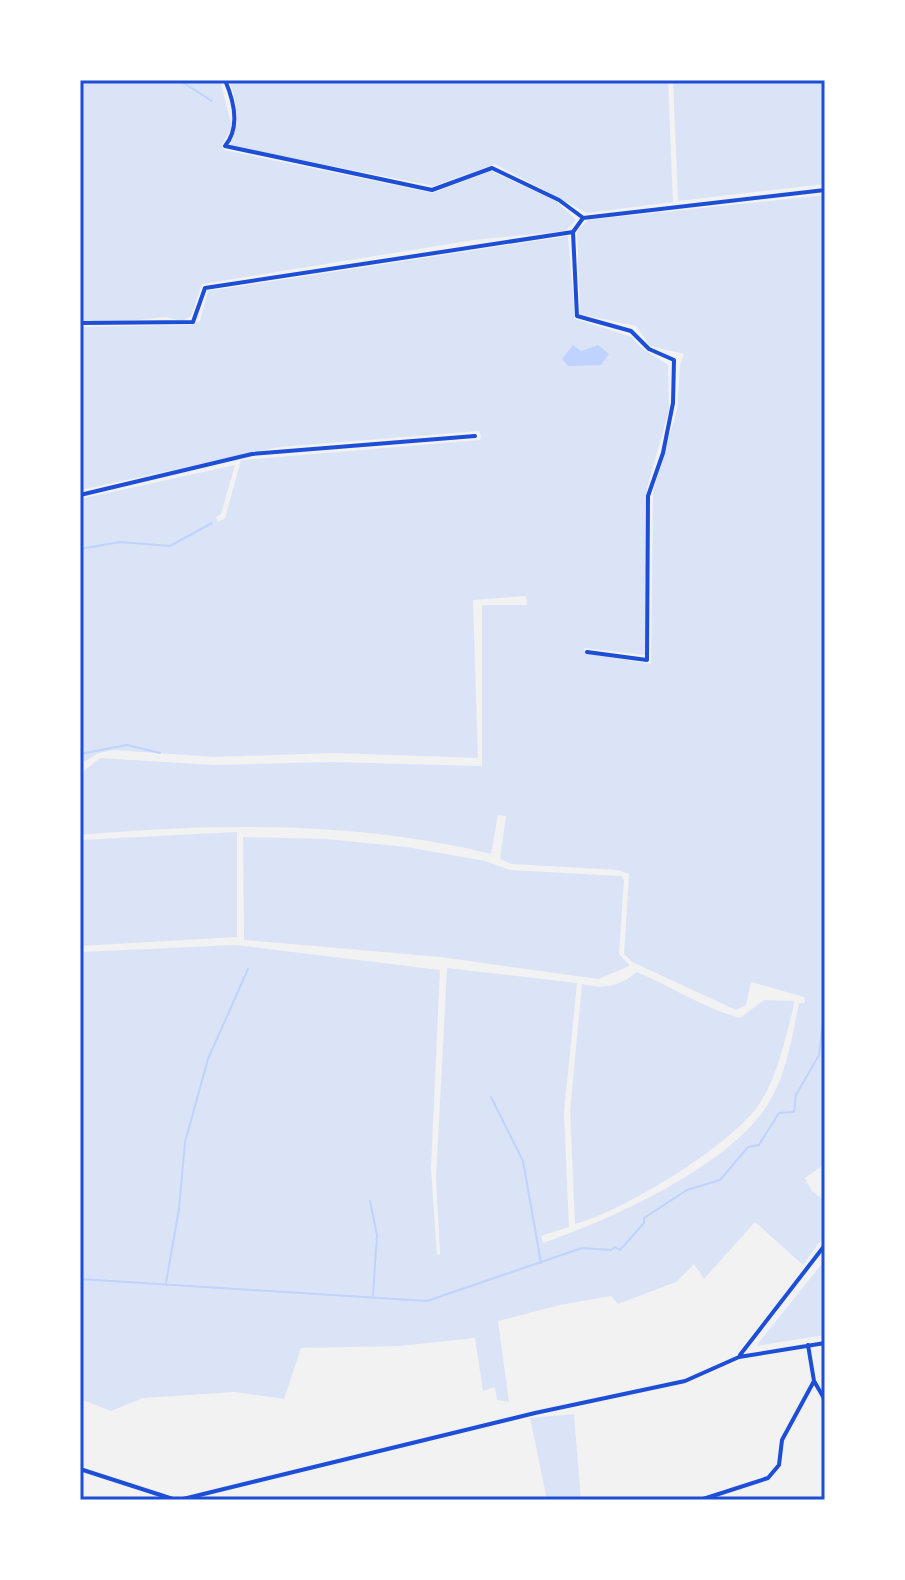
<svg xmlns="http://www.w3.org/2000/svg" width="905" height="1580" font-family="Roboto,sans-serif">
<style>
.green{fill:#dbe4f7}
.water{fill:#bfd3fe}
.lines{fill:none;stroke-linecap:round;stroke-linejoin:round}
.stream{stroke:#bfd3fe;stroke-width:2}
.minor{stroke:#1d4ed8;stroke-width:4}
.neatline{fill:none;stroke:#1d4ed8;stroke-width:3}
</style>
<rect width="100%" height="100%" fill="#f2f2f2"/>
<path class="green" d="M80,80H220L232,127L222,145L224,150L433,193L491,171L556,201L576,220L565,231L474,240L202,284L191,316L182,321L166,317L115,322L80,320Z
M229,80H668L673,202L587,213L495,164L434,186L230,146C239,121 238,104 229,80Z
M673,80H825V184L678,201Z
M825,195V1164L805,1178L812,1191L825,1201V1235L803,1265L755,1222L704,1279L694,1264L676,1282L618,1304L611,1296L560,1305L498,1321L509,1402L497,1400L495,1387L483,1391L475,1338L400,1346L301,1348L284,1399L235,1392L143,1398L111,1411L80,1399V952L235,945L440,970L431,1168L437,1255L440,1254L436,1178L447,968L577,983L564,1112L569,1227L541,1236L543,1243C610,1220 719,1170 762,1113C786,1081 791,1040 799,1003H805L804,997L751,982L746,1005L736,1010L632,962L624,954L629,874L618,870L511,864L500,859L506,816L498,815L491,854C358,821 215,823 80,835V774L100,758L214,765L332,762L482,766V605H527L526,596L473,600L478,758L335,753L214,757L114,750L99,753L80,764V499L235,465L221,514L216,517L218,522L225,518L241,460L480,440L481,436L479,431L279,447L80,490V327L190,325L200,321L208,291L568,236L575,319L632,337C641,351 655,355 668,365L669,410L647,488L645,655L584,648L585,653L651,664L653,492L677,410L680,365L684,354L650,346L636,326L580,314L577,231L588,220Z
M237,832V937L80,946V840Z
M243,837L326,839L407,847L485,861L510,870L621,876L624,880L619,954L630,966L598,979L440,957L244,940Z
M637,972C672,987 704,1008 740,1018L764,1000L794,1001L793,1010C784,1042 778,1075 760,1103C734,1144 622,1212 575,1224L570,1111L582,984C604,989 619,987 637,972Z
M825,1260V1335L756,1346Z
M574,1414L581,1500H547L530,1418Z"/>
<path class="water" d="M573,345L581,351L598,345L609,354L601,365L568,366L562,359Z"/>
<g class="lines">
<path class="stream" d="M179,80L212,101
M80,549L120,542L170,546L212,523
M80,754L127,745L160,753
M491,1097L523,1161L541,1263
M370,1201L377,1235L373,1295
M80,1279L427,1301L582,1248L611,1250L615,1247L620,1250L644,1223V1218L687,1190L720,1180L748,1147L759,1145L779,1113L794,1112L796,1095L819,1055L824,1013
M166,1283L179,1209L185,1142L208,1059L248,969"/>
<path class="minor" d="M225,80C234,101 241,127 225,146L432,190L492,168L559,200L582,217
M80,323L193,322L205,288L573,232
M80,495L252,454L475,436
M587,652L647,660L648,496L663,453L673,403L674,360L649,349L631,331L577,316L573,232L583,218L825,190
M808,1345L814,1381L825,1400
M740,1355L825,1245
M80,1469L176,1500
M179,1500L535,1413L685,1381L739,1357L825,1343
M700,1500L768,1478L779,1465L782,1440L814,1381"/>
</g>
<rect width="905" height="1580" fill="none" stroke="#ffffff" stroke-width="164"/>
<rect x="82" y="82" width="741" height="1416" class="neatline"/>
</svg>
